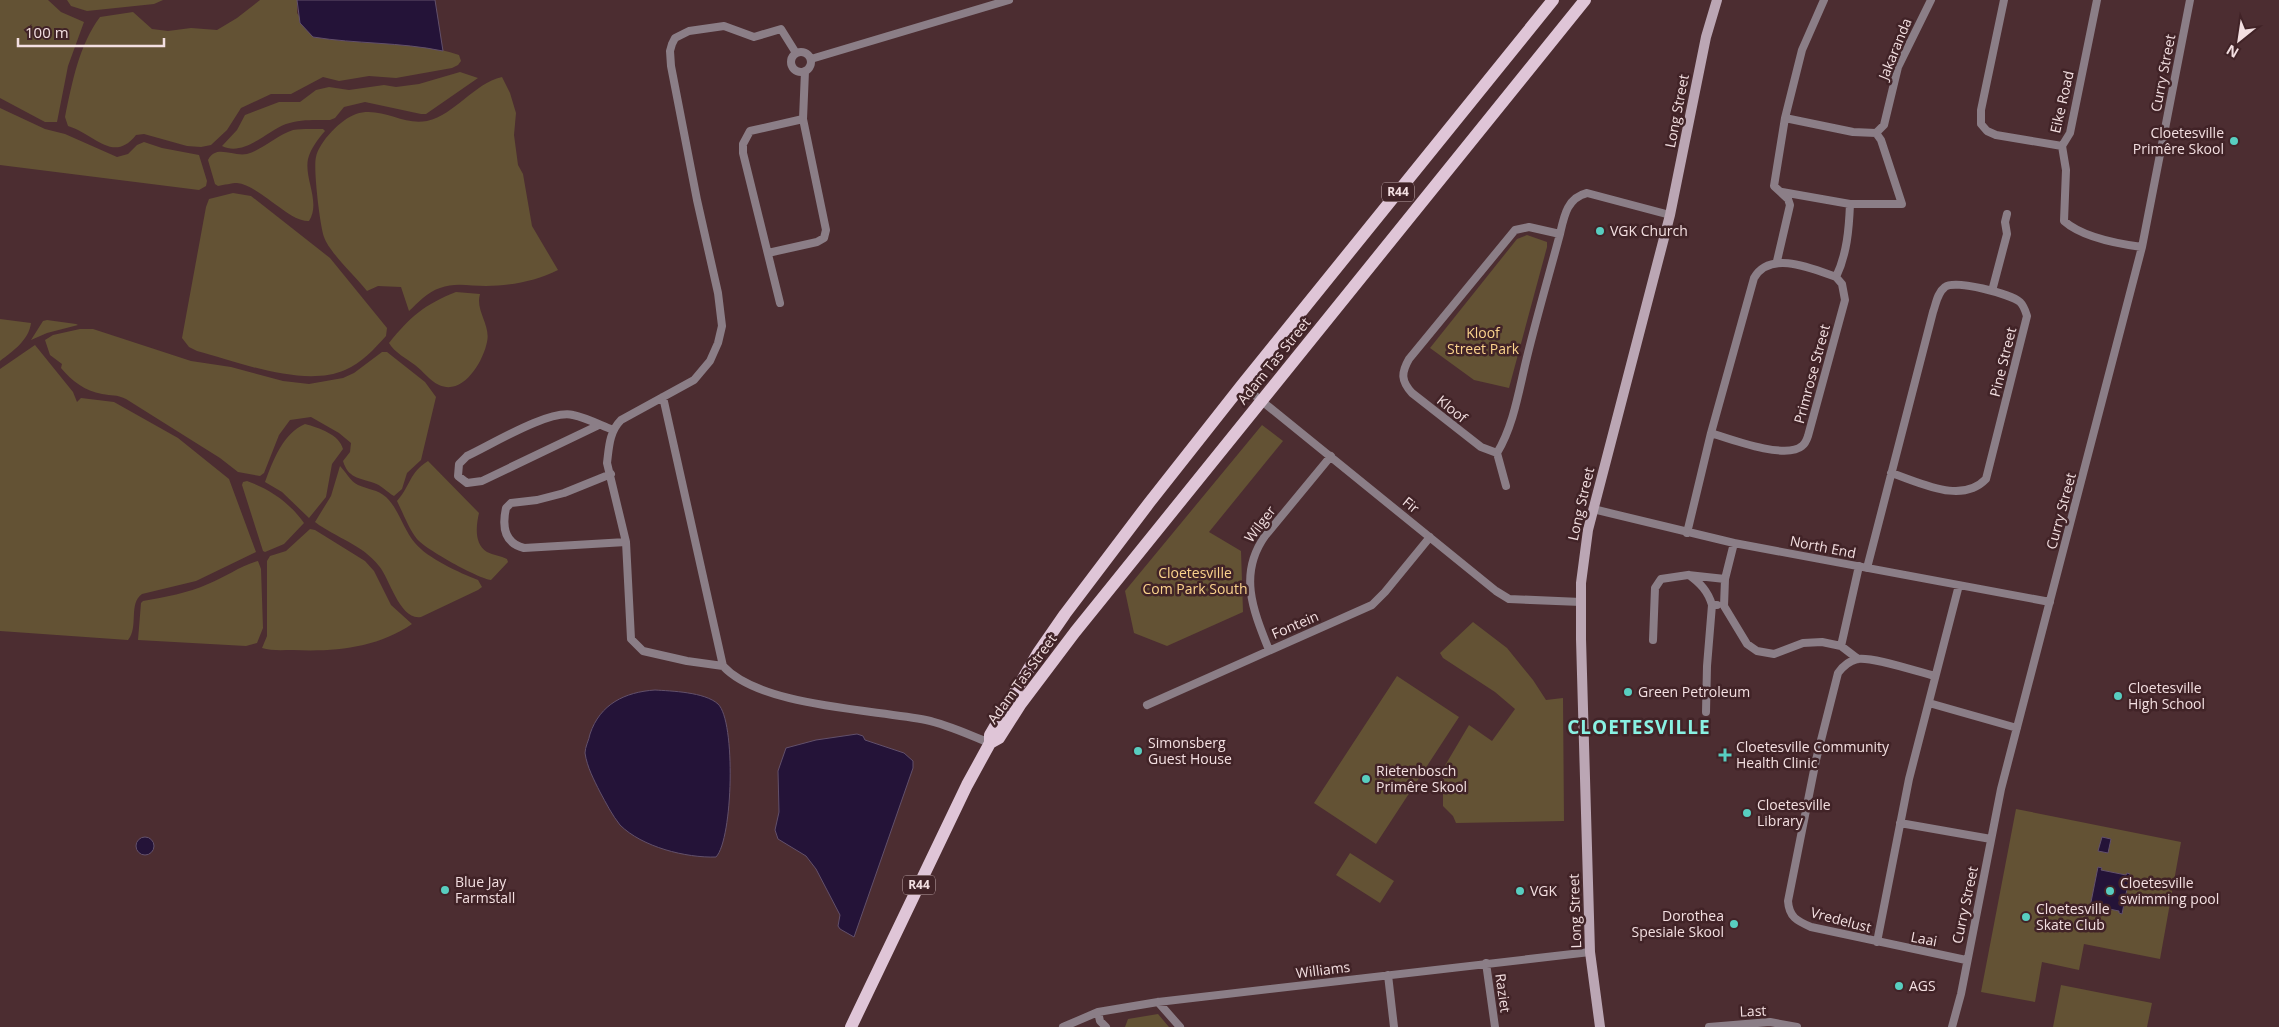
<svg xmlns="http://www.w3.org/2000/svg" width="2279" height="1027" font-family="'Open Sans',sans-serif">
<style>
.green{fill:#635234}
.water{fill:#241338;stroke:#62506b}
.lines{fill:none;stroke-linecap:round;stroke-linejoin:round}
.street{stroke:#8b7e87;stroke-width:8}
.secondary{stroke:#bba6b4;stroke-width:10}
.primary{stroke:#dfc5d7;stroke-width:12}
.poi-dot{fill:#58cec0;stroke:#412327;stroke-width:2}
.labels{text-anchor:middle;stroke-width:5;stroke-linejoin:round;paint-order:stroke}
.shield{fill:#412327;stroke:#bea7a9;stroke-width:1}
.shield-label{font-size:12px;font-weight:bold;fill:#f3dfe1}
.street-label{font-size:14px;fill:#f3dfe1;stroke:#412327}
.poi-label{font-size:14px;fill:#f3dfe1;stroke:#412327;text-anchor:start}
.park-label{font-size:14px;fill:#fbd38c;stroke:#412327}
.district-label{font-size:19px;font-weight:bold;letter-spacing:1px;fill:#89f1e3;stroke:#412327}
</style>
<rect width="100%" height="100%" fill="#4c2d31"/>
<path class="green" d="M0,0H48L61,12L84,22L68,66L57,122H45L0,98Z
M67,0H163L154,4L87,11L71,6Z
M260,0H297V13L313,37C361,45 413,39 459,55L461,61L458,65L452,68L396,78L369,76L339,81L323,77L291,94H271L241,108L227,130L211,145L201,147L187,146L144,134L136,135C113,164 95,134 68,126L65,117C72,83 79,45 100,17L133,12L152,29L168,31L191,28L217,30L237,18Z
M460,72L478,78L426,114H421L365,102L344,107L335,118L330,120C315,120 300,119 286,124C267,131 244,157 222,146L237,130L245,115L279,102H300L316,90L329,87L349,90L384,85L396,87L419,84Z
M502,77L510,93L516,113L514,135L518,165L523,174L532,226L558,270C536,281 510,286 486,286C470,286 455,282 440,288C427,292 418,303 409,311L401,287L378,286L367,291C356,277 329,252 324,237C320,226 313,168 316,157C319,142 341,119 356,114C381,106 403,126 427,121C456,114 473,84 502,77Z
M0,108L45,129L65,134L117,157L128,154L137,145L144,142L162,148L199,155L207,181L206,186L199,190L0,165Z
M309,129H323L325,131C318,139 311,148 308,159C304,179 321,202 309,221C290,223 259,185 237,183C232,183 224,185 218,186L215,184L208,160C216,144 233,157 247,154C264,149 277,135 293,130C298,129 304,129 309,129Z
M233,193L251,196L330,258L387,328L386,336C374,349 362,363 345,370C304,388 238,362 197,351L189,347L182,338L206,207L209,199Z
M1527,235L1547,242V247L1509,388L1474,380L1430,348L1517,239Z
M456,292L480,294C475,311 491,325 487,342C483,362 463,396 439,385C430,381 423,371 415,365C407,359 394,352 389,343C410,317 425,304 456,292Z
M0,319L31,323C29,340 13,351 0,361Z
M47,320L76,324L78,325L47,333L31,340L43,321Z
M80,329H93L191,361L231,367L283,381L309,384L343,378L354,373L382,352H387L425,382L436,397L421,460L407,473L402,489L394,496C387,492 381,485 374,483C359,478 348,478 343,461L350,452L351,443L339,433L311,417L290,420L279,435L264,473L260,476L238,472L220,458L126,399C116,394 112,396 102,394C85,391 72,381 61,368L62,364L50,355L45,340L53,335Z
M35,345L73,392L77,402L81,398L114,402L178,438L229,479L256,552L196,581L142,594C128,604 139,627 128,640L0,631V369Z
M305,424C319,428 339,434 343,449L332,464L326,497L309,518L282,492L265,482C273,461 283,433 305,424Z
M1262,425L1283,441L1209,532L1241,551L1243,612L1167,646L1134,633L1125,591Z
M428,461L479,513C476,526 474,544 487,552C493,555 501,556 507,559L508,562L491,580C479,579 425,549 417,539C409,529 403,513 397,501C411,485 409,473 428,461Z
M340,466C346,472 350,481 358,485C369,490 377,489 386,497C400,511 403,529 415,543C427,558 460,573 478,580L482,587L478,590L421,617C400,621 390,579 379,566C362,544 336,538 315,522L331,496Z
M247,481C270,489 290,503 304,523L284,544L265,552L263,551L242,485L243,482Z
M310,529L315,530L365,561L374,571L391,605L412,624C377,648 334,652 293,650C283,650 271,651 262,648L267,636V561L270,556L286,551Z
M258,561L261,569L263,628L257,643L246,646L138,640L141,603L143,601C165,597 188,593 208,584C226,577 240,566 258,561Z
M1473,622L1507,648L1533,680L1546,700L1563,698L1564,821L1456,823L1453,816L1443,806V769L1469,725L1492,741L1515,709L1495,692L1443,658L1440,653Z
M1397,676L1459,717L1376,844L1314,803Z
M2016,809L2181,842L2160,959L2084,944L2079,970L2042,962L2035,1002L1981,992Z
M1350,853L1394,881L1380,903L1336,875Z
M2061,985L2152,1003L2147,1027H2053Z
M1158,1014L1169,1027H1125L1128,1019Z"/>
<path class="water" d="M297,0H435L443,51C400,42 356,44 313,37L300,23Z
M655,690C671,691 705,692 718,704C736,721 733,839 716,857C686,858 642,847 620,825C612,815 606,803 600,792C594,780 587,767 585,753C585,747 589,740 590,734C600,704 625,692 655,690Z
M857,734L863,736L865,740L904,753L913,761V768L854,937L840,929L838,926L840,915L816,869L806,856L778,839L775,830L779,812L778,771L786,748L816,740Z
M136 846a9 9 0 1 1 18 0a9 9 0 1 1-18 0Z
M2102,837L2111,839L2108,853L2098,851Z
M2098,867L2102,868L2101,870L2126,875L2127,873L2130,874L2122,914L2119,913V911L2095,906L2094,908L2090,907Z"/>
<g class="lines">
<path class="street" d="M2004,0L1981,110V124L1987,131L1996,135L2062,146
M791 62a10 10 0 1 1 20 0a10 10 0 1 1-20 0Z
M811,59L1009,0
M1785,118L1853,132L1876,133L1884,125L1898,67L1931,0
M2062,146L2066,170L2064,221C2082,237 2119,244 2142,247
M2062,146L2070,133L2097,0
M1782,192L1850,204H1902L1881,140L1876,133
M1560,234L1529,227L1515,230L1409,359C1401,373 1401,381 1412,393L1481,447L1497,453C1514,425 1519,389 1527,357C1537,316 1549,275 1560,234C1564,216 1567,198 1587,193L1670,215
M768,253L817,242L824,238L826,230L803,119L805,71
M1777,261L1790,205L1788,199L1774,186L1785,118L1802,50L1824,0
M1836,277C1847,254 1849,229 1850,204
M1992,291L2007,234L2005,222L2007,214
M780,303L743,153V144L750,131L803,119
M1242,385L1496,591L1509,599L1581,602
M663,397L723,666C761,707 871,709 926,720C949,725 969,735 990,743
M599,425L482,481L467,483L458,476L459,464L467,456C491,445 549,409 573,415C587,418 600,425 613,430
M1497,453L1506,486
M611,474L564,493L537,500L511,503L506,508C502,526 504,543 524,548L626,542
M1593,509L1734,543L2050,602
M1687,533L1711,433L1754,278C1770,250 1811,268 1836,277L1842,284L1845,300L1808,436C1807,439 1805,444 1802,446C1786,460 1730,439 1711,433
M1734,543L1725,579L1724,606L1747,644L1757,651L1774,654L1803,643L1822,642L1841,646L1858,659
M1867,568L1933,312C1936,304 1937,293 1945,287C1955,279 2010,294 2020,302C2024,306 2025,310 2027,316L1986,479C1961,505 1920,482 1891,473
M1689,575C1700,583 1708,591 1712,605H1717
M1653,640L1655,588L1661,579L1688,575L1725,579
M1841,646L1859,566
M1269,650C1253,610 1238,574 1265,536L1331,456
M723,666L687,661L643,651L631,639L626,542L607,463C609,448 609,432 621,420L694,380L710,361L718,343L722,326L718,293L697,200L671,66L670,51L672,44L675,38L689,31L724,26L754,37L781,29L796,53
M1935,676C1918,672 1872,656 1857,659C1849,661 1843,666 1838,673L1816,760L1788,901C1789,917 1797,921 1811,927L1966,960
M1929,703L2017,728
M1147,705L1372,605L1385,592L1430,537
M1706,712L1707,666L1712,605
M1900,823L1991,839
M1877,942L1909,779L1959,585
M1486,963L1495,1027
M1388,975L1394,1027
M1158,1002L1180,1027
M1098,1012L1100,1021L1106,1027
M1063,1027L1098,1012L1158,1002L1590,952
M1709,1027L1770,1022L1797,1027
M1952,1027L1961,994L2001,789L2142,247L2190,0"/>
<path class="secondary" d="M1600,1027L1590,952L1581,639V583L1588,530L1670,215L1706,37L1717,0"/>
<path class="primary" d="M990,743V735L1038,653L1065,614L1149,503L1242,385L1553,0
M851,1027L967,785L990,743L999,738L1020,705L1075,632L1585,0"/>
</g>
<g class="poi-dot">
<circle cx="2234" cy="141" r="5"/>
<circle cx="1600" cy="231" r="5"/>
<circle cx="1628" cy="692" r="5"/>
<circle cx="2118" cy="696" r="5"/>
<circle cx="1138" cy="751" r="5"/>
<path d="M1722.5 747.5h5v5h5v5h-5v5h-5v-5h-5v-5h5z"/>
<circle cx="1366" cy="779" r="5"/>
<circle cx="1747" cy="813" r="5"/>
<circle cx="445" cy="890" r="5"/>
<circle cx="1520" cy="891" r="5"/>
<circle cx="2110" cy="891" r="5"/>
<circle cx="2026" cy="917" r="5"/>
<circle cx="1734" cy="924" r="5"/>
<circle cx="1899" cy="986" r="5"/>
</g>
<g class="labels">
<g class="shield">
<rect x="1382" y="182.5" width="32" height="19" rx="4"/>
<rect x="903" y="875.5" width="32" height="19" rx="4"/>
</g>
<g class="shield-label">
<text x="1398" y="196">R44</text>
<text x="919" y="889">R44</text>
</g>
<g class="street-label">
<text transform="translate(1895 49) rotate(-68)" y="5">Jakaranda</text>
<text transform="translate(2163 73) rotate(-79)" y="5">Curry Street</text>
<text transform="translate(2062 102) rotate(-77)" y="5">Eike Road</text>
<text transform="translate(1677 111) rotate(-79)" y="5">Long Street</text>
<text transform="translate(1274 361) rotate(-51)" y="5">Adam Tas Street</text>
<text transform="translate(2003 362) rotate(-76)" y="5">Pine Street</text>
<text transform="translate(1812 374) rotate(-75)" y="5">Primrose Street</text>
<text transform="translate(1452 409) rotate(39)" y="5">Kloof</text>
<text transform="translate(1581 504) rotate(-77)" y="5">Long Street</text>
<text transform="translate(1411 505) rotate(39)" y="5">Fir</text>
<text transform="translate(2061 511) rotate(-75)" y="5">Curry Street</text>
<text transform="translate(1260 524) rotate(-53)" y="5">Wilger</text>
<text transform="translate(1823 547) rotate(11)" y="5">North End</text>
<text transform="translate(1295 625) rotate(-23)" y="5">Fontein</text>
<text transform="translate(1022 679) rotate(-54)" y="5">Adam Tas Street</text>
<text transform="translate(1965 905) rotate(-78)" y="5">Curry Street</text>
<text transform="translate(1575 911) rotate(-92)" y="5">Long Street</text>
<text transform="translate(1841 920) rotate(15)" y="5">Vredelust</text>
<text transform="translate(1924 939) rotate(11)" y="5">Laai</text>
<text transform="translate(1323 970) rotate(-7)" y="5">Williams</text>
<text transform="translate(1503 993) rotate(82)" y="5">Raziet</text>
<text transform="translate(1753 1011) rotate(-2)" y="5">Last</text>
</g>
<g class="poi-label">
<text x="2224" y="138" text-anchor="end">Cloetesville<tspan x="2224" dy="16">Primêre Skool</tspan></text>
<text x="1610" y="236">VGK Church</text>
<text x="2128" y="693">Cloetesville<tspan x="2128" dy="16">High School</tspan></text>
<text x="1638" y="697">Green Petroleum</text>
<text x="1148" y="748">Simonsberg<tspan x="1148" dy="16">Guest House</tspan></text>
<text x="1736" y="752">Cloetesville Community<tspan x="1736" dy="16">Health Clinic</tspan></text>
<text x="1376" y="776">Rietenbosch<tspan x="1376" dy="16">Primêre Skool</tspan></text>
<text x="1757" y="810">Cloetesville<tspan x="1757" dy="16">Library</tspan></text>
<text x="455" y="887">Blue Jay<tspan x="455" dy="16">Farmstall</tspan></text>
<text x="2120" y="888">Cloetesville<tspan x="2120" dy="16">swimming pool</tspan></text>
<text x="1530" y="896">VGK</text>
<text x="2036" y="914">Cloetesville<tspan x="2036" dy="16">Skate Club</tspan></text>
<text x="1724" y="921" text-anchor="end">Dorothea<tspan x="1724" dy="16">Spesiale Skool</tspan></text>
<text x="1909" y="991">AGS</text>
</g>
<g class="park-label">
<text x="1483" y="338">Kloof<tspan x="1483" dy="16">Street Park</tspan></text>
<text x="1195" y="578">Cloetesville<tspan x="1195" dy="16">Com Park South</tspan></text>
</g>
<g class="district-label">
<text x="1639" y="734">CLOETESVILLE</text>
</g>
</g>
<g transform="translate(2239 40) rotate(210)" stroke="#412327" stroke-width="4" paint-order="stroke">
<path d="M0-4L9 19L0 12L-9 19Z" fill="#f3dfe1"/>
<text y="-8" font-size="14" font-weight="bold" text-anchor="middle" fill="#f3dfe1">N</text>
</g>
<path d="M18 38v8h146v-8" fill="none" stroke="#f3dfe1" stroke-width="2.5"/>
<text x="25" y="38" font-size="15" fill="#f3dfe1" stroke="#412327" stroke-width="4" paint-order="stroke">100 m</text>
</svg>
